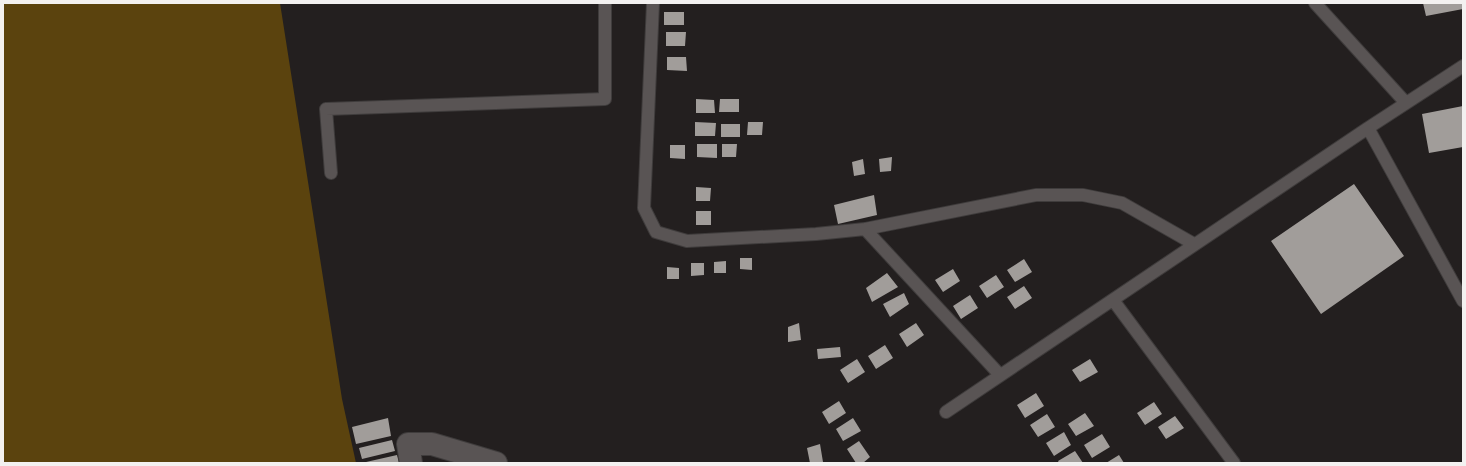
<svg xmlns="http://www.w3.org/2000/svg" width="1466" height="466" font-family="Commissioner,sans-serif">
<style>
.green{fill:#5b430e}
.building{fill:#a19d9a}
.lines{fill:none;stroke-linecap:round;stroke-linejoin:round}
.service-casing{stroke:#3f3c3c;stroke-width:14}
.minor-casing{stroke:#3f3c3c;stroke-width:24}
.service{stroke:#595454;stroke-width:12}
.minor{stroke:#595454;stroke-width:22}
</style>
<rect width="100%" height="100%" fill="#231f1f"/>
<path class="green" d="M3,3H280L342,399L356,463H3Z"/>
<path class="building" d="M1423,3H1463V9L1426,16Z
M664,12H684V25H664Z
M666,32H686L685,46H666Z
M667,57H686L687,71L667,70Z
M696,99L714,100L715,113H696Z
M720,99H739V112H719Z
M1463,106V147L1429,153L1422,114Z
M695,122L716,123L715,136H695Z
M748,122H763L762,135H747Z
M721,124H740V137H721Z
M697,144H717V158L697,157Z
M722,144H737L736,157H722Z
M670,145H685V159L670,158Z
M892,157L891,171L880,172L879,159Z
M863,159L865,174L854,176L852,162Z
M1354,184L1404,256L1321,314L1271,241Z
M696,187L711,188L710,201H696Z
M874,195L877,215L838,224L834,205Z
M696,211H711V225H696Z
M740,258H752V270L740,269Z
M1024,259L1032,272L1015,282L1007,270Z
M726,261V273H714V262Z
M691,263H704V275L691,276Z
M667,267L679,268V279H667Z
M953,269L960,281L943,292L935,280Z
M887,273L898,287L872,302L866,288Z
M996,275L1004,287L987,298L979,286Z
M1024,286L1032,298L1015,309L1007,297Z
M904,293L909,304L890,317L883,304Z
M970,295L978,308L961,319L953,306Z
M799,323L801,340L788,342V327Z
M916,323L924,335L907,347L899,334Z
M885,345L893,358L876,369L868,356Z
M840,347L841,357L818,359L817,349Z
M857,359L865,372L848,383L840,370Z
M1090,359L1098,372L1080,382L1072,370Z
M1036,393L1044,406L1025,418L1017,405Z
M839,401L846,413L829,424L822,412Z
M1154,402L1162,414L1145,425L1137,413Z
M1085,413L1094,426L1076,436L1068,424Z
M1047,414L1055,427L1038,437L1030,425Z
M1175,416L1184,428L1166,439L1158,427Z
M388,418L391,436L356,444L352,427Z
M853,418L861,431L843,441L836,429Z
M1064,432L1071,445L1054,456L1046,443Z
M1102,434L1110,447L1092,458L1084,445Z
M392,440L395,451L362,459L359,448Z
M859,441L870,457L863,463H856L847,449Z
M820,444L823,462L810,463L807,448Z
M1075,451L1083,463H1059L1058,461Z
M397,455L399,463H366V462Z
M1119,455L1124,463H1106Z"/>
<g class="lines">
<defs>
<path id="service" d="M653,3L644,208L656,232L687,241L816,234L865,229L1036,195H1083L1122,203L1194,244
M1315,3L1406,103
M1368,128L1463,66
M331,173L326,109L605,99V3
M865,229L1000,375
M1113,300L1234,463
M946,412L1368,128L1463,301"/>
<path id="minor" d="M411,463L408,444H432L496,463"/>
</defs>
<use href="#service" class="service-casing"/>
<use href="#minor" class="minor-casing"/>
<use href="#service" class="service"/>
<use href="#minor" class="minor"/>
</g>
<rect width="1466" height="466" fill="none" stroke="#f3f1f0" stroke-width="8"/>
</svg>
